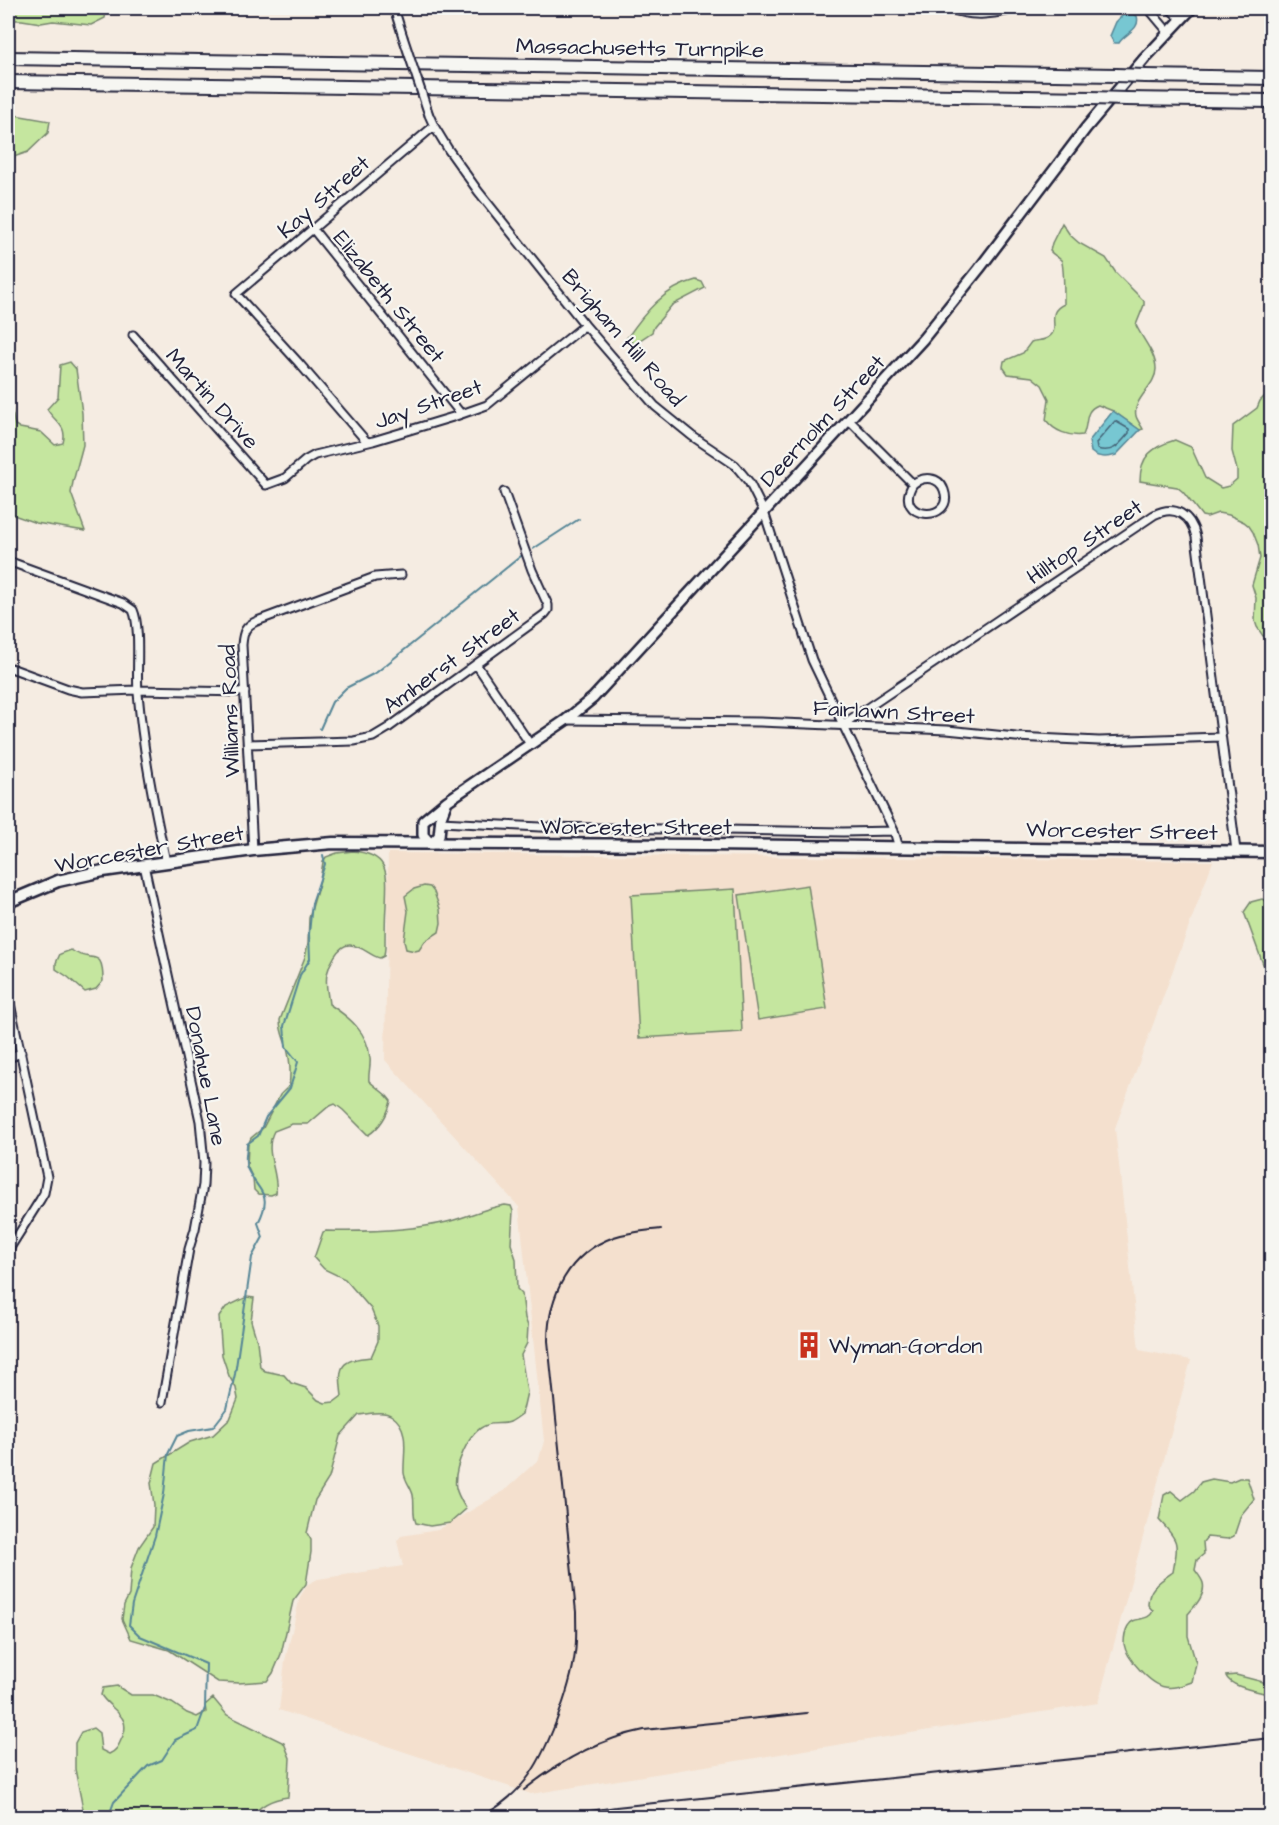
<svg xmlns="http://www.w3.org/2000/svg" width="1279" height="1825" font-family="'Architects Daughter',sans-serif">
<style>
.built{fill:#f4e0ce}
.green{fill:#c5e69f;stroke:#74846d;stroke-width:1.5}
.water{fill:#77c7d2;stroke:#558596;stroke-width:1.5}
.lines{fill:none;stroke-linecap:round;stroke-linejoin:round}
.shore{stroke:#446477;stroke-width:1.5}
.stream{stroke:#558596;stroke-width:2}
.street-casing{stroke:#22223b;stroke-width:11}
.secondary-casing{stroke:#22223b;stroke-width:14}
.primary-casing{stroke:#22223b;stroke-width:15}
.highway-casing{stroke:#22223b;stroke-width:16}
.street{stroke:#f6f6f2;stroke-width:7}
.secondary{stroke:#f6f6f2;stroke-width:9}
.primary{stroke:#f6f6f2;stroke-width:10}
.highway{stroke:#f6f6f2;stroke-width:12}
.rail{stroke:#22223b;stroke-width:2}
.street-bridge-casing{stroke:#22223b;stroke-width:11;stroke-linecap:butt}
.highway-bridge-casing{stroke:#22223b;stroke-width:16;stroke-linecap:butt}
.street-bridge{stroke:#f6f6f2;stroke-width:7}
.highway-bridge{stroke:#f6f6f2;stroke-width:12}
.labels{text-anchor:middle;stroke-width:4.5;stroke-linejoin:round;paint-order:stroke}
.street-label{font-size:22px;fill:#22223b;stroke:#f6f6f2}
.poi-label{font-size:22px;fill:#22223b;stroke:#f6f6f2;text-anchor:start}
</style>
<rect width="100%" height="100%" fill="#f5ece2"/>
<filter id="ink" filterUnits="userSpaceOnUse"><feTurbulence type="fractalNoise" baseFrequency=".0167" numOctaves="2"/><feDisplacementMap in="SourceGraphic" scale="12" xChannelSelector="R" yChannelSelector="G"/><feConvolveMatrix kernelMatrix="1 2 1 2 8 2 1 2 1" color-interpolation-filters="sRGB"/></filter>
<g filter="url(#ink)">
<path class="built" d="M388,853L1213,861L1115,1128L1139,1350L1191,1360L1098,1703L531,1794L279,1710L285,1661L300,1597L308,1584L318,1579L403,1566L397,1541L401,1536L438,1530L504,1491L539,1459L544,1441L519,1207L385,1060Z"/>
<path class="green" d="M8,8H102L106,12L105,18L91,25L53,21L41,23L22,20H8Z
M15,115L50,121L48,133L28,152L8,159V116Z
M1062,223L1070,235L1079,243L1106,258L1116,273L1144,301V305L1136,325C1142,339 1156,353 1156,369C1156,386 1132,399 1136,416C1137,420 1141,425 1143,429L1140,430L1113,411L1098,405C1083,411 1089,423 1083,435C1069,437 1054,431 1046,420L1049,399L1042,385L1032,377L1008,374L1003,367L1004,361L1023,353L1031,342C1035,340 1041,341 1045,339C1065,331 1042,314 1064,304C1064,297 1064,264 1061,260C1058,257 1053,255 1050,251L1052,243Z
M696,280L702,282L705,288L672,305L654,327L652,332L634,344L627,338C645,312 664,288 696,280Z
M70,362L76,369L82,413L83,445L73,482L71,493L85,531L36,523L8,513V398L10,403L15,425L20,428L41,432L55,445L63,443C68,425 54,422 47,409L58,397L60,365Z
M1271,390L1272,635L1263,636L1257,627L1255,621L1256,598L1252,585L1260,558L1258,545L1253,532L1249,526L1244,522L1229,515L1218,513L1207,517L1202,516L1183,492L1177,487L1140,481C1140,456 1152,447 1175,440L1191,447L1205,478L1221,488L1229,486L1237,479V470L1232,451L1233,426L1257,408L1260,401Z
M353,851C391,855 387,874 386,905C385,919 385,933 385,948L384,956L380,958C370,956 360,944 349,945C338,945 329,965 327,974C325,984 328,995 329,1004C349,1017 368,1032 370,1058C371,1066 368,1073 369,1081L387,1096L391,1101C388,1114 380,1128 368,1135L343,1110L335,1104L328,1107L308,1124H292L274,1131C263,1152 279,1172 276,1193L271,1195L258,1194L254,1190L253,1179L247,1166L248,1145L251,1138L263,1128L280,1095L289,1086C291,1073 290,1058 286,1045C283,1036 280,1030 280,1020L305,957L308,943L309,918L320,880L323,862L326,857L337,853Z
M808,885L827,1009L758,1020L739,895Z
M424,886L430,887L434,892L440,909L441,923L439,932L425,941L419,950L415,951L406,949L404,941L408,911L405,896L414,889Z
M735,889L742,1032L639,1038L631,895Z
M1262,899L1268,902L1271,911V977L1263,964L1244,912L1251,902Z
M71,950C92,965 103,945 103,981L96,989L85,992L68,977L56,969V963L60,954Z
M505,1205L511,1206L513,1211L511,1244L516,1259L517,1289L522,1294L525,1318L528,1326L527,1343L521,1355L527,1392L522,1414C518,1417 514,1420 510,1422C504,1425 494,1422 487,1425C468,1431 453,1469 456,1488C458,1496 462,1502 466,1509L450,1523L430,1526L416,1523C412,1513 415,1505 413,1495C411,1487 405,1481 404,1473C403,1454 411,1429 392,1416C384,1410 368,1414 359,1415L340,1436L329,1478L315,1500L307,1533L311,1540V1552L306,1584L293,1601L281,1654L273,1673L267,1681L239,1683L218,1682L169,1650L131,1639L122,1619L124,1605L129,1595L131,1568L139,1547L153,1527L154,1505L151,1483L156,1463L190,1442L213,1435L230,1419L238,1399L236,1388L229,1376L222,1355L219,1317L226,1307L247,1297L254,1298L251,1321L257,1341L260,1367L265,1371L284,1375L291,1383L306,1388L318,1400L325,1403L334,1402L342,1396C338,1365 340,1360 371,1357L378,1341V1326L371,1309L345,1279L324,1269L314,1258L323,1232L326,1231C366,1232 408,1231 447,1222C467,1217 485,1208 505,1205Z
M1239,1478H1247L1254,1499L1241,1515L1234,1536L1228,1539L1207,1537L1203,1542L1204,1554L1197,1560L1195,1570C1197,1573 1202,1579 1203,1583C1206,1595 1195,1606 1188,1614V1636L1196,1663L1192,1682C1183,1685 1174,1689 1165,1687C1151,1685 1126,1658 1124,1644C1124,1639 1125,1631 1128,1626C1134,1615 1148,1623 1153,1611L1148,1605C1148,1588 1160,1581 1173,1572C1178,1543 1180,1542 1159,1520L1164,1495L1171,1491L1182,1500L1194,1491L1201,1482L1212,1479L1230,1482Z
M1236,1675L1271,1684V1695C1259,1691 1231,1688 1226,1676Z
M117,1686L131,1695H153L172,1703L187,1713L197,1717L206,1712L205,1705L213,1698L227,1715L284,1743L290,1758L288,1797C273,1799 260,1804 252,1817H89L83,1809L75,1769V1743L81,1732L93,1728L99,1733L101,1750L109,1754C116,1751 118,1747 121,1740C134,1716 111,1711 101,1695L103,1688Z"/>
<path class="water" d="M1127,11L1137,16C1141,30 1125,33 1119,43H1114L1110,36L1116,22Z
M1113,411L1140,430L1116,455C1107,458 1098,458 1091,452L1089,441Z"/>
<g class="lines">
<path class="shore" d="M1115,421L1129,429V433C1119,445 1113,454 1097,449L1096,443Z"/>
<path class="stream" d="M533,549L579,519
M320,729L332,702L346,688L377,672L521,556
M108,1818L114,1802L148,1766L162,1760L175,1740L197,1730L205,1708L206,1664L140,1636L129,1625L132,1604L155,1536L164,1494L168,1454L177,1436L189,1431L213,1427L227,1409L235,1374L252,1257L263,1237L258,1223C274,1192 258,1193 247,1168C244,1161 247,1151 247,1144L258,1136L266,1117L290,1088L298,1062L286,1047L284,1026L300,975L310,959L309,934L312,903L325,864L323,855"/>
<defs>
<path id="street" d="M394,8L403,37
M949,8C974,19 995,13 1021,8
M1148,8L1169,33
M1169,8L1181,19
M429,115L434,126L448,149L478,191L585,325L655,406L692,436L735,465L749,482L764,512L812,660L894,831L899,848
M313,229L461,414
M133,335L266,485L285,478L306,460L315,455L373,441L453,417L487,405L585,325
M849,420L913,484C891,520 956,524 944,490C939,476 923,476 913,484
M367,442L298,362L236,294L434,126
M8,561L123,603L133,610C141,628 136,671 138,693C143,751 154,805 166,862
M476,664L530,744
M8,667L68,689L82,692L137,690L245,692
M566,720L760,722L947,730L1016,737L1099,741L1221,737
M842,725L1154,515C1175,504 1191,515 1196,537L1236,851
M248,744L354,741L373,737L388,728L545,614L548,610V605L532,570L504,492
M440,822L540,827L843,832L894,831
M253,850L242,645C243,632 245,626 257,621L375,577L401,575
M144,865L200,1121L204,1163L203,1185L195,1229L189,1249L162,1402
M8,994L47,1177L44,1193L40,1200L8,1251
M8,1059L21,1052"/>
<path id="secondary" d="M447,801L441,817L439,836L431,844L423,835V821L447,801L566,720L593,698L923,339L979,269L1086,128L1144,59L1192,8"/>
<path id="primary" d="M8,902L58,881L103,871L253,850L333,843L710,845L1272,852"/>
<path id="highway" d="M8,58L1116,75
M1145,76L1272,78
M8,82L1091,98
M1126,99L1272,101"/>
</defs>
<use href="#street" class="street-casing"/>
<use href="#secondary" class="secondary-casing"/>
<use href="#primary" class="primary-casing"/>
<use href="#highway" class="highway-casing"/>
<use href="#street" class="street"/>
<use href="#secondary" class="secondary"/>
<use href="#primary" class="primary"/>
<use href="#highway" class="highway"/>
<path class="rail" d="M524,1790C560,1761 599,1739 644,1730L807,1713
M479,1818C496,1809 513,1796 525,1781C547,1754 571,1688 575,1653C577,1640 576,1626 576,1612L548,1341C548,1295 569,1253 614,1237C629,1232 645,1231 661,1229
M545,1818L616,1807L1272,1738"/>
<defs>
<path id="street-bridge" d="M403,37L429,115"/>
<path id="highway-bridge" d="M1116,75L1145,76
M1091,98L1126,99"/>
</defs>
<use href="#street-bridge" class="street-bridge-casing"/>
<use href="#highway-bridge" class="highway-bridge-casing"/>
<use href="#street-bridge" class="street-bridge"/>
<use href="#highway-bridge" class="highway-bridge"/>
</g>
</g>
<defs>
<symbol id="building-bare" viewBox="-9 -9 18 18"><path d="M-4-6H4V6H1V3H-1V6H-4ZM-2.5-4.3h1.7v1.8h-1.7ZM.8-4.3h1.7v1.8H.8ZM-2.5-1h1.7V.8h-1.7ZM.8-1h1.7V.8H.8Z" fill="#c8321e" stroke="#f6f6f2" stroke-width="2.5" paint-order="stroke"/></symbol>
</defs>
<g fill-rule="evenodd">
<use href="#building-bare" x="790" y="1326" width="38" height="38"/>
</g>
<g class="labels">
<g class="street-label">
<text transform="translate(640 47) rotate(1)" y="8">Massachusetts Turnpike</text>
<text transform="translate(323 196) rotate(-41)" y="8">Kay Street</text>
<text transform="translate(390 296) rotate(51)" y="8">Elizabeth Street</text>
<text transform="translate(624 337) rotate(49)" y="8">Brigham Hill Road</text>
<text transform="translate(213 398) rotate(48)" y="8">Martin Drive</text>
<text transform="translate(428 403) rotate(-19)" y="8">Jay Street</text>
<text transform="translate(822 420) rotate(-47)" y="8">Deernolm Street</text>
<text transform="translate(1084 541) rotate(-34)" y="8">Hilltop Street</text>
<text transform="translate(451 660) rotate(-36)" y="8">Amherst Street</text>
<text transform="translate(229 711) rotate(-92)" y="8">Williams Road</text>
<text transform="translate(894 711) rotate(3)" y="8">Fairlawn Street</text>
<text x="636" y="834">Worcester Street</text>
<text transform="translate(1122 830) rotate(1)" y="8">Worcester Street</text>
<text transform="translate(149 848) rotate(-10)" y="8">Worcester Street</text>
<text transform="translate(207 1076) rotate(79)" y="8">Donahue Lane</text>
</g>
<g class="poi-label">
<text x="829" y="1353">Wyman-Gordon</text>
</g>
</g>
<rect width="1279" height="1825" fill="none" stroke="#f6f6f2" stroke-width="30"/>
<rect x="15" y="15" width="1249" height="1795" fill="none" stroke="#22223b" stroke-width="2" filter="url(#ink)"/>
</svg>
